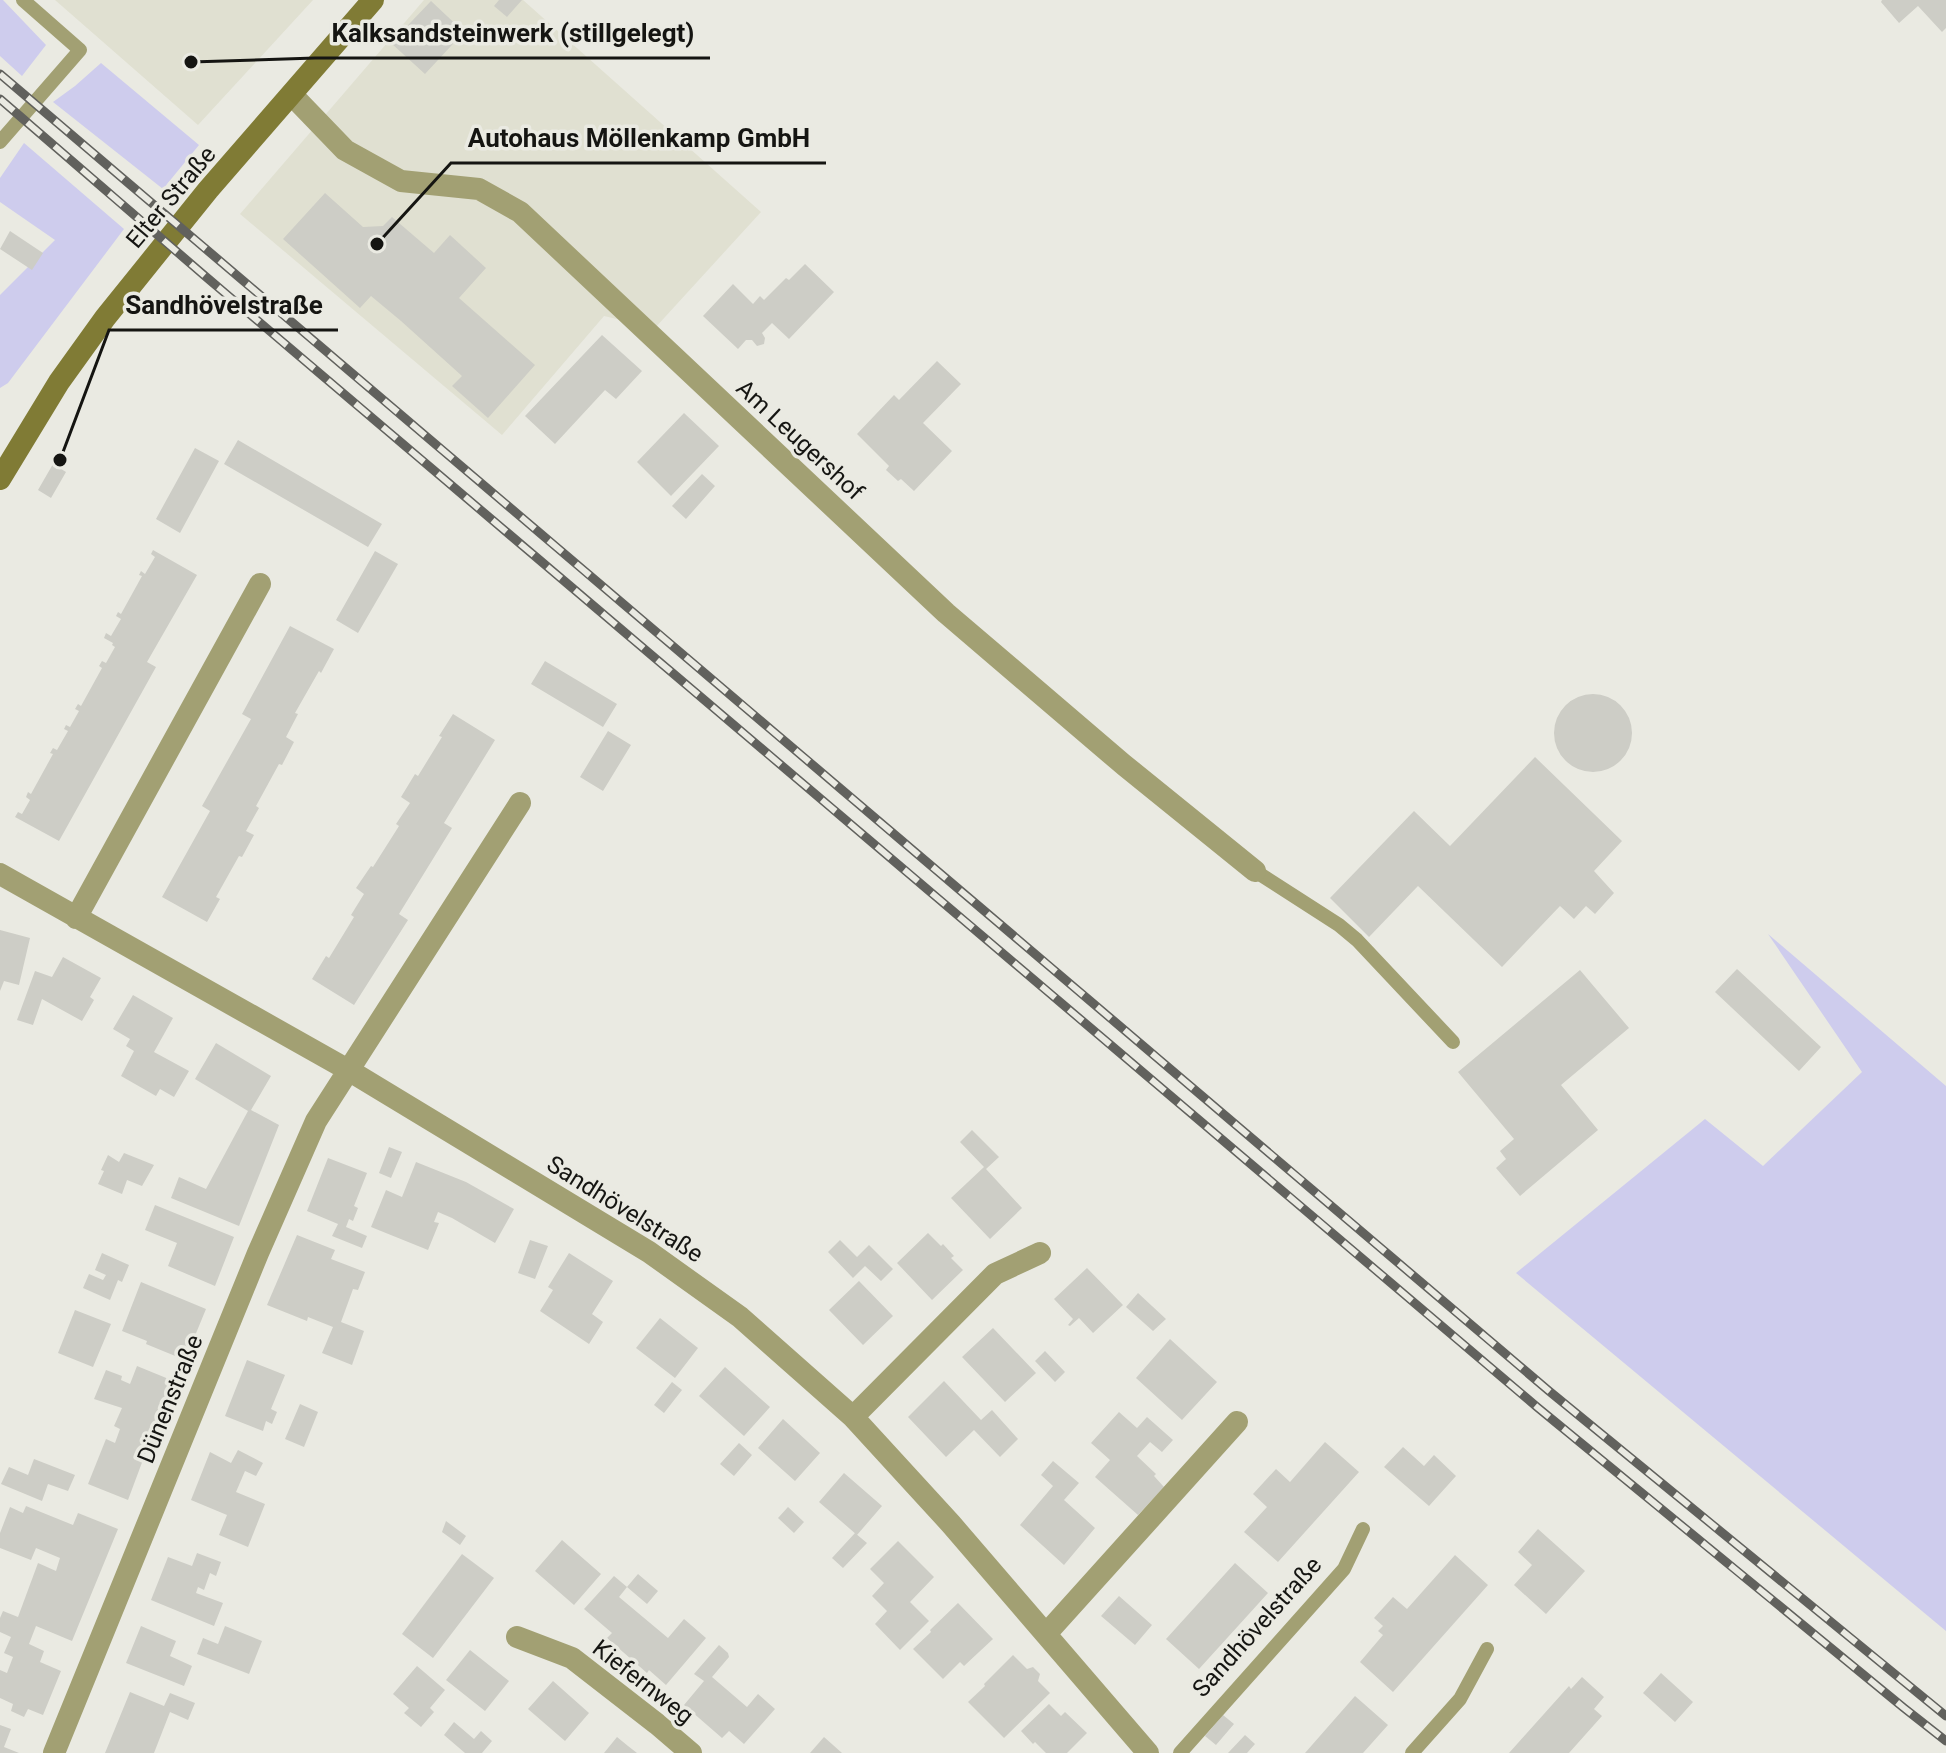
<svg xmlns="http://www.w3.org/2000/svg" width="1946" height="1753" font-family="Roboto,sans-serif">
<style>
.built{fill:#e0e0d1}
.green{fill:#cecced}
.building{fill:#cdcdc6}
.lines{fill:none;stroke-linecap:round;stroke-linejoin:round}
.service{stroke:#a2a073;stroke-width:14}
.minor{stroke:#a2a073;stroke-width:22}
.secondary{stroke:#807b35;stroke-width:22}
.rail-casing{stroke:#61615d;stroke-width:9}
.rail{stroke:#eaeae2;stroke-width:6;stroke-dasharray:18;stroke-linecap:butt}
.labels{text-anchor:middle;stroke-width:7;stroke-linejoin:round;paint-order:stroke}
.street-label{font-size:24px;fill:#151512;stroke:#eaeae2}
.leader{fill:none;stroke:#151512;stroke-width:3}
.callout-dot{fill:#151512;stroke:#eaeae2;stroke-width:3}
.callout-label{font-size:26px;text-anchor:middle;font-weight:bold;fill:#151512;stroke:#eaeae2;stroke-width:7;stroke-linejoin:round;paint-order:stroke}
</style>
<rect width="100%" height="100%" fill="#eaeae2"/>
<path class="built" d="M55,0H313L198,125Z
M424,0H523L761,212L655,328L604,316L502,435L240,214Z"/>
<path class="green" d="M0,0H3L46,45L22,76L0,56Z
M101,63L199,145L163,189L53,102L75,86Z
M24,143L124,229L8,383L0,388V295L55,240L0,202V178Z
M1768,934L1946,1086V1631L1516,1273L1705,1119L1763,1166L1862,1072Z"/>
<path class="building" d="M499,0H522L507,17L494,6Z
M1882,0H1946V28L1942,32L1918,6L1899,23L1881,2Z
M431,1L464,32L425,74L391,43Z
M325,193L363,227L383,226L392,217L434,253L450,235L486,268L459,298L535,365L488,418L452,386L462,376L401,321L371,296L360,308L283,239Z
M10,231L43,253L32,270L0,249Z
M805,264L834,292L789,339L772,323L762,333L765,338L764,344L757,346L752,340H746L738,349L703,316L733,284L753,304L760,296L764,300L786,278L789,280Z
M602,335L642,371L616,399L605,390L555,444L525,416Z
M937,361L961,384L923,423L952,451L914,491L901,479L898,481L886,470L889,466L857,434L894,395L899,400Z
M684,413L719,446L671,496L637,462Z
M238,440L382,524L368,547L224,464Z
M195,448L219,461L180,533L156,519Z
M53,464L66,472L51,498L38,490Z
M702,474L715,486L686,519L672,506Z
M153,550L197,575L147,662L156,667L59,841L15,817L18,812L22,814L30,800L26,797L28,792L31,794L53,754L50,753L53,748L57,750L68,731L64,729L66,725L70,727L79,711L75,709L78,704L81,706L102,668L99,666L102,661L106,663L115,647L112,645L113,643L104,638L106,633L111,636L121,619L116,616L118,612L121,614L142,576L139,575L141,571L145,574L155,557L151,554Z
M375,551L398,564L358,633L336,620Z
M290,626L334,649L321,673L319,671L295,713L298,714L286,737L294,742L282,765L279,764L256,806L259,808L246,831L254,835L242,857L239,856L216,897L220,899L207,922L162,897L210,811L202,806L251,719L242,714Z
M545,661L617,704L603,727L531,684Z
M1554 733a39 39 0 1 1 78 0a39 39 0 1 1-78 0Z
M453,714L495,740L444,823L452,828L399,914L408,920L354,1005L312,979L326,956L329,958L354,917L351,915L364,894L356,888L371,866L373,867L399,826L396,824L410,803L401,797L415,774L418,776L442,737L439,736Z
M608,731L631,745L603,791L580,777Z
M1535,757L1622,841L1594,871L1614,893L1595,914L1586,906L1574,919L1560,906L1502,967L1418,886L1369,937L1330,898L1414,811L1450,846Z
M0,930L30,938L19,985L4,981L0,991Z
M63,957L101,978L90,997L94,1000L82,1021L42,999L33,1025L17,1020L35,971L52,977Z
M1737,969L1821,1047L1799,1071L1715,992Z
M1580,970L1629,1028L1561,1085L1598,1130L1520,1196L1496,1168L1506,1159L1500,1151L1514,1139L1458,1072Z
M133,995L173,1018L154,1052L189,1071L174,1097L160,1089L156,1096L121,1076L134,1051L126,1046L130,1039L113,1029Z
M216,1043L271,1076L251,1110L279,1125L239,1226L171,1198L179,1177L206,1189L248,1111L195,1079Z
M972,1130L999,1157L986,1169L1022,1208L990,1239L951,1198L984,1167L960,1142Z
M389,1147L402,1152L391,1178L379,1173Z
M124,1153L154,1165L142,1186L127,1180L122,1194L98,1184L104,1171L101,1170L108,1155L119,1162Z
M328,1158L367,1173L354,1206L358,1208L353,1221L349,1219L346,1227L367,1236L362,1248L332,1236L338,1224L307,1211Z
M416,1162L466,1182L514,1209L495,1243L452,1218L438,1212L434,1222L439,1223L428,1250L371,1227L386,1190L402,1197Z
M155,1205L234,1237L215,1286L168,1266L177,1243L145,1230Z
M928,1233L941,1246L943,1244L954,1256L951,1258L963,1270L932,1300L897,1263Z
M297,1235L335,1250L331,1259L365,1272L358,1290L353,1289L341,1322L364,1331L352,1365L322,1353L333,1327L308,1317L307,1321L267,1305Z
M530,1240L548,1246L535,1279L518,1273Z
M840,1240L857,1257L869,1245L893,1269L881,1281L865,1266L853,1278L828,1252Z
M102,1253L129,1265L122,1282L118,1280L110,1300L83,1288L89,1274L103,1280L106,1275L95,1270Z
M569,1253L613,1281L592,1314L603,1322L589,1344L540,1311L553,1290L548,1287Z
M1087,1268L1123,1305L1093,1333L1079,1318L1070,1326L1068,1325L1073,1319L1054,1299Z
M859,1281L893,1316L863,1345L829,1310Z
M141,1282L206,1309L185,1360L146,1344L147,1341L122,1331Z
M1138,1293L1166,1319L1153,1331L1126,1307Z
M75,1310L111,1324L93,1367L58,1353Z
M660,1318L698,1348L675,1378L636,1348Z
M993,1328L1036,1373L1005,1402L962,1357Z
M1170,1339L1217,1382L1182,1420L1136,1378Z
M1045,1351L1065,1372L1055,1382L1035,1361Z
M247,1360L285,1375L271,1409L277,1412L272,1424L266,1421L263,1431L225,1416Z
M137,1366L176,1382L152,1442L150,1441L128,1500L88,1484L106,1439L115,1443L120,1429L114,1426L122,1408L94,1399L106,1370L122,1376L121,1380L130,1384Z
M725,1367L770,1407L744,1436L699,1396Z
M944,1381L981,1420L992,1410L1018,1439L1000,1457L974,1430L946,1457L908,1417Z
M672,1382L682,1390L664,1413L654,1405Z
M300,1404L318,1412L304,1447L285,1439Z
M1119,1412L1137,1428L1147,1417L1173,1440L1162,1452L1150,1442L1137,1456L1156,1474L1154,1476L1164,1487L1138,1515L1095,1477L1110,1460L1091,1443Z
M783,1419L820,1453L795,1481L758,1448Z
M1325,1442L1359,1472L1278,1562L1244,1532L1267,1507L1253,1494L1276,1469L1290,1482Z
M739,1443L752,1455L734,1476L720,1464Z
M1403,1447L1424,1466L1434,1455L1456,1476L1429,1506L1384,1467Z
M238,1450L263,1463L256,1476L245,1471L236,1492L265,1504L248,1547L219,1535L227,1515L191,1500L210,1452L231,1463Z
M34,1459L75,1475L68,1491L48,1484L42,1501L1,1484L9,1467L28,1475Z
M1053,1461L1079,1483L1064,1500L1095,1528L1064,1565L1020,1525L1053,1486L1041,1475Z
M844,1473L882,1506L857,1535L819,1502Z
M26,1506L73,1525L78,1513L118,1529L72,1641L36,1626L29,1644L44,1651L40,1662L61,1671L43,1715L28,1709L24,1717L11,1711L13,1704L0,1698V1670L7,1673L13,1657L4,1653L11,1637L0,1632V1618L3,1611L18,1617L38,1563L56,1571L60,1558L36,1548L31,1560L0,1548V1533L10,1507L23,1513Z
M788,1507L804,1522L794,1533L778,1518Z
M446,1521L466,1536L460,1545L442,1532Z
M1538,1529L1585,1571L1546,1614L1514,1585L1532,1565L1518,1552Z
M855,1533L867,1543L843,1568L832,1558Z
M562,1540L601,1574L574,1605L535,1571Z
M898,1541L934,1577L910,1602L929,1621L900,1650L875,1624L887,1611L872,1596L884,1583L870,1569Z
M197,1553L221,1562L216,1576L210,1573L204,1590L198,1587L196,1593L223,1603L214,1626L151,1600L168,1557L192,1566Z
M462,1554L494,1578L433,1658L402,1634Z
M1455,1555L1488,1585L1393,1692L1360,1662L1383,1635L1378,1631L1383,1626L1374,1618L1393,1597L1407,1609Z
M1235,1563L1268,1593L1199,1669L1166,1639Z
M638,1574L658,1591L647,1604L627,1587Z
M614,1576L627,1587L619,1597L668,1638L684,1619L706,1638L666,1685L649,1670L647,1673L607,1638L612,1633L584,1609Z
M1119,1596L1152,1625L1135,1645L1101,1616Z
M958,1603L993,1639L964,1666L960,1662L943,1679L913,1649L931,1632L930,1630Z
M141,1626L176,1641L170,1656L192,1666L184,1686L126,1663Z
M225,1626L262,1641L249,1674L197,1654L203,1638L218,1644Z
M719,1645L728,1653L729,1657L712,1677L747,1707L758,1694L775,1709L744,1744L729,1731L722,1738L684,1705L704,1681L694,1674Z
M470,1650L509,1681L485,1711L446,1680Z
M1013,1655L1027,1669L1033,1667L1040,1674L1038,1681L1050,1693L1004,1738L968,1702L985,1686L984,1684Z
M417,1666L445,1690L430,1708L434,1712L421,1727L404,1713L409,1708L393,1694Z
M1661,1673L1693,1702L1675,1722L1643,1693Z
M1582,1677L1604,1697L1594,1709L1602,1716L1569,1753H1509L1569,1686L1571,1689Z
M553,1681L589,1713L565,1741L528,1709Z
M130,1692L164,1706L170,1693L195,1703L188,1720L170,1712L154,1753H105Z
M1355,1696L1388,1725L1363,1753H1305Z
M1049,1704L1061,1716L1065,1712L1087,1733L1067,1753H1046L1035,1742L1033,1744L1021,1731Z
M1223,1715L1234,1724L1216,1745L1205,1736Z
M454,1722L474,1739L481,1731L492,1741L482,1753H465L444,1735Z
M0,1725L11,1729L4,1747L19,1753H0Z
M1245,1735L1255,1744L1247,1753H1228Z
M617,1737L628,1746L637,1753H604Z
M824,1737L842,1753H810Z"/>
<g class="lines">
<path class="service" d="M0,142L80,50L23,0
M1255,871L1339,925L1357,940L1453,1042
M1180,1753L1344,1569L1363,1529
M1412,1753L1460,1699L1487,1649"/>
<path class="minor" d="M292,95L345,150L401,181L479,189L520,212L946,613L1124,765L1255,871
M0,874L350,1071L649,1252L740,1317L853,1417L951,1524L1148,1753
M76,918L260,584
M853,1417L995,1274L1040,1253
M1046,1634L1237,1422
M517,1637L572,1658L657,1724L691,1753
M54,1753L258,1253L316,1121L520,803"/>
<path class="secondary" d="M0,479L59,382L105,318L208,190L373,0"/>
<defs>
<path id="rail" d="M0,74L1549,1391L1946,1716
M0,99L205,276L1537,1407L1904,1708L1946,1741"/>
</defs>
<use href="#rail" class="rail-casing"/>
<use href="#rail" class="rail"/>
</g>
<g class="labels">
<g class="street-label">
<text transform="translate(171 197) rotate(-50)" y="8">Elter Straße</text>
<text transform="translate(800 440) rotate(43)" y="8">Am Leugershof</text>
<text transform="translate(625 1209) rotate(32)" y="8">Sandhövelstraße</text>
<text transform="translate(170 1399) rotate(-68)" y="8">Dünenstraße</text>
<text transform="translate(1257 1627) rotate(-48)" y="8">Sandhövelstraße</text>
<text transform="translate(643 1682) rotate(38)" y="8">Kiefernweg</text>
</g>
</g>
<path class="leader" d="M191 62L315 58H710M377 244L451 163H826M60 460L109 330H338"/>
<g class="callout-dot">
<circle cx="191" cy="62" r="8"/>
<circle cx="377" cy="244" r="8"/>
<circle cx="60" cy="460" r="8"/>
</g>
<g class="callout-label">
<text x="513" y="42">Kalksandsteinwerk (stillgelegt)</text>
<text x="639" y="147">Autohaus Möllenkamp GmbH</text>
<text x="224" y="314">Sandhövelstraße</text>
</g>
</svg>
